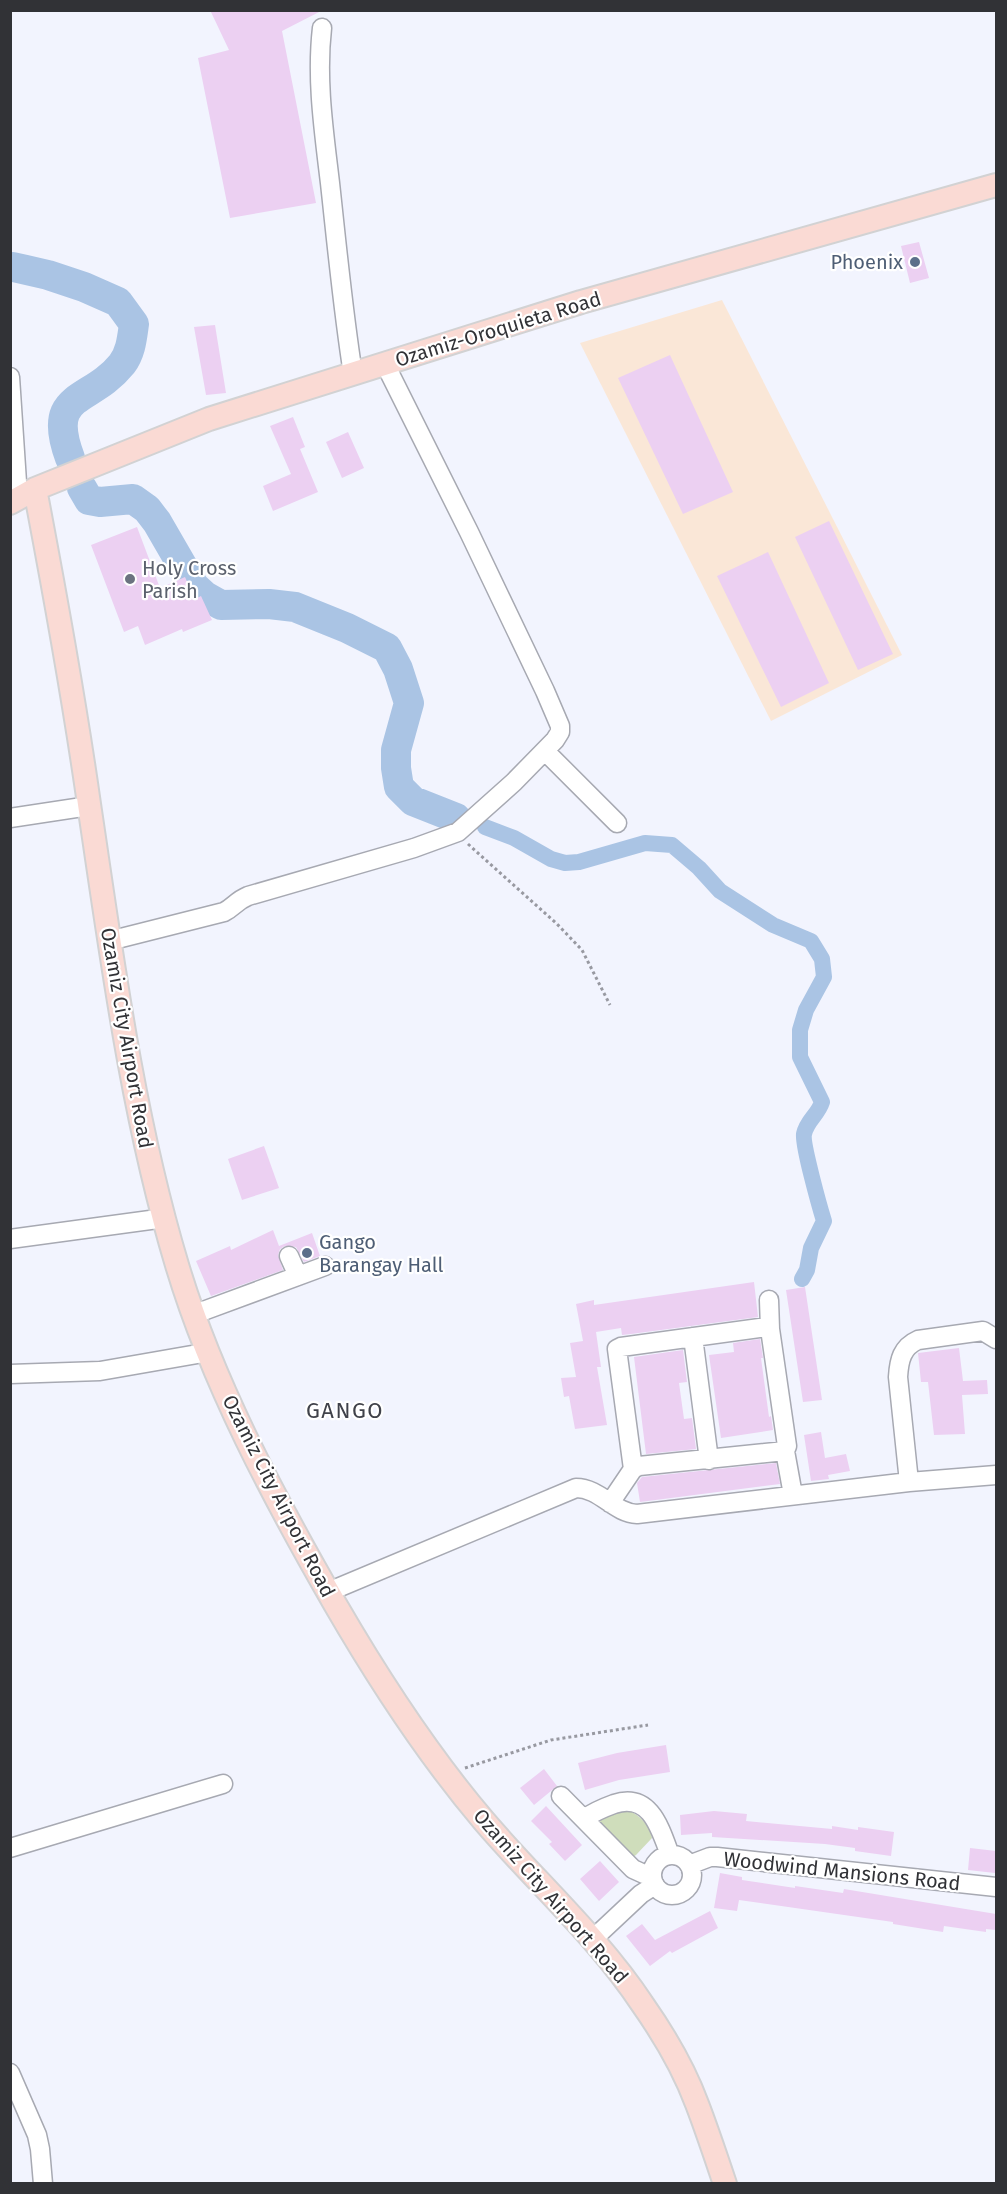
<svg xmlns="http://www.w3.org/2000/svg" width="1007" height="2194" font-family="'Fira Sans',sans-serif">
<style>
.industrial{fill:#fae7d7}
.green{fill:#cfddbb}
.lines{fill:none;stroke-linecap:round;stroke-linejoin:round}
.canal{stroke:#aac4e4;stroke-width:16}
.river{stroke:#aac4e4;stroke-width:30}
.building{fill:#ecd0f2}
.minor-casing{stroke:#a7a9b2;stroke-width:21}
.major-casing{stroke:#d2d2d3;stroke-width:26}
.path{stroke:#9899a1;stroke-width:3;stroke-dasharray:3 3;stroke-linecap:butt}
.minor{stroke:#fff;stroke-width:18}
.major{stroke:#fadad4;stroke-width:22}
.service-dot{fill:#5c6f8a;stroke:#fff;stroke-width:2}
.worship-dot{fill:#6b7280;stroke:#fff;stroke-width:2}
.labels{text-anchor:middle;stroke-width:4.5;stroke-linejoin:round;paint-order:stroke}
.service-label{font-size:20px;fill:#4e5e75;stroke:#fff;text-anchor:end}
.street-label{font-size:20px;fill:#313236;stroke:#fff}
.worship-label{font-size:20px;fill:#5b616d;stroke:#fff;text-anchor:start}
.quarter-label{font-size:22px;letter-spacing:1.5px;fill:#40424a;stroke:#fff}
</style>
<rect width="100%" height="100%" fill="#f2f4fe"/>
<path class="industrial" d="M722,300L902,655L771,721L580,343Z"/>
<path class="green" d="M629,1810C639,1816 651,1825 652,1838L636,1855L631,1858L599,1823L602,1818Z"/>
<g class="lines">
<path class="canal" d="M485,827L514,838L551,859L565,863L579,862L645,843L672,845L699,868L720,891L773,925L811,941L822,959L824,977L806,1010L800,1030V1057L822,1102C818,1115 807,1120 804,1134C802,1144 820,1208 824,1221L811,1248L807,1270L802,1279"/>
<path class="river" d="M13,267L48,275L84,287L118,302L134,324C132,338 131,352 122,364C90,404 45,391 70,458
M82,488L89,500L100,502L133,499L147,509L157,522L194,586L205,596L221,605L269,604L295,607L347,628L387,648L398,669L409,703L396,750V768L399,787L413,801L456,818"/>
</g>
<path class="building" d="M210,10H323L282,31L316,203L230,218L198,58L229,50Z
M919,242L929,278L910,283L901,246Z
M215,325L226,393L206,395L194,327Z
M670,355L733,492L683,514L618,378Z
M293,417L305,447L300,449L318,492L273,511L263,486L291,474L270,426Z
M348,432L364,468L342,478L326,442Z
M829,521L893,654L858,670L795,537Z
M137,527L160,588L185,577L195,599L201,596L212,620L183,632L182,629L145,645L138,626L124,632L91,545Z
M768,552L829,683L781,707L717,576Z
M264,1146L279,1188L242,1200L228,1159Z
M273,1230L279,1246L312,1233L320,1256L304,1262L296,1247L285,1246L280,1249L278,1255L283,1270L211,1296L196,1261L230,1246L231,1250Z
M754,1282L758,1317L631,1334L622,1335L621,1328L596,1332L601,1367H597L607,1425L575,1429L569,1396L564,1397L561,1378L576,1377L570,1343L583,1341L576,1304L594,1300V1305Z
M805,1287L822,1400L803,1402L786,1290Z
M760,1339L763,1358H761L769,1417L771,1416L773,1430L721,1438L709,1355L734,1352L733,1343Z
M959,1348L963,1381L987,1380L988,1394L962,1395L965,1434L934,1435L928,1382H921L918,1353Z
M683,1350L687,1382L679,1383L684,1419L692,1418L696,1449L646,1454L634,1357Z
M821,1432L825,1458L846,1454L850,1471L828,1475L829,1479L811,1481L804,1435Z
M776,1463L780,1484L640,1502L637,1483L642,1477Z
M666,1745L670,1772L619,1780L585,1790L578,1763L617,1753Z
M544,1769L557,1786L534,1805L520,1788Z
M546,1806L582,1845L565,1861L549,1844L552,1842L531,1821Z
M714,1811L747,1814L746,1821L832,1829V1826L858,1830V1827L894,1832L891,1856L855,1851V1848L825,1844L712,1837V1833L681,1835L680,1815Z
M970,1848L996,1851L995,1873L968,1870Z
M600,1861L619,1882L599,1901L580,1879Z
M720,1873L742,1877V1880L795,1888V1886L843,1893L844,1889L996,1914V1930L986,1929V1932L944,1926L943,1932L893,1924V1922L739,1900L737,1911L714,1908Z
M710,1911L718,1928L672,1953L670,1951L650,1966L626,1936L642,1924L655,1940Z"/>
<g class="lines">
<defs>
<path id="minor" d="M322,28C316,80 324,132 330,183C337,247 343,311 353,374
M10,377L18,497
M545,751L617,823
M10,818L89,806
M109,941L224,912C234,907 236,901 248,896L414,848L458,832L514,782L555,740L560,732V726L545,691L469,532L385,364
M10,1239L165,1218
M289,1256L298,1276
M769,1300L770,1329
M195,1314L325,1266
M693,1337L709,1460
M10,1374L100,1371L209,1352
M785,1451L793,1495
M909,1482L898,1377C899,1360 902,1347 918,1340L983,1331L996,1339
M610,1503L633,1469L639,1466L785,1451L787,1446L770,1329L767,1327L621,1347L617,1349L633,1469
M328,1592L576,1488C600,1488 614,1513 637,1514L909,1482L996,1475
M561,1796L633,1869L644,1874L652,1875
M584,1819C593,1812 603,1808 614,1804C650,1792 660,1828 670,1855
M10,1848L223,1784
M652 1875a20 20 0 1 1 40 0a20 20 0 1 1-40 0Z
M689,1865L710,1857H717L996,1887
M593,1939L641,1894L655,1885
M10,2073L37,2135L40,2149L43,2184"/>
<path id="major" d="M35,489C55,594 74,698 89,804C112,958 132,1115 177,1265C212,1382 274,1498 335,1604C379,1680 427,1754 484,1821C536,1882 598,1937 643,2005C664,2035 684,2069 697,2104C707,2130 716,2157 725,2184
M10,503L35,489L209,419L581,302L996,185"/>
</defs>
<use href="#minor" class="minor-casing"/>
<use href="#major" class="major-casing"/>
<path class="path" d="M468,844L557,924L582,950L610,1005
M465,1768L551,1740L648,1725"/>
<use href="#minor" class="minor"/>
<use href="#major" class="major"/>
</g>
<g class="service-dot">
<circle cx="915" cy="262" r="6"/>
<circle cx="307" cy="1253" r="6"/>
</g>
<circle class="worship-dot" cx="130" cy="579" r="6"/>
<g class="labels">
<g class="service-label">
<text x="903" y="269">Phoenix</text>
<text x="319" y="1249" text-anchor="start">Gango<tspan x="319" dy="23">Barangay Hall</tspan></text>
</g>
<g class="street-label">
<text transform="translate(498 329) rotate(-17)" y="7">Ozamiz-Oroquieta Road</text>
<text transform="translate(127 1038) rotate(80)" y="7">Ozamiz City Airport Road</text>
<text transform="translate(279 1496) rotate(63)" y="7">Ozamiz City Airport Road</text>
<text transform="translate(842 1871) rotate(6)" y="7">Woodwind Mansions Road</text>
<text transform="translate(551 1896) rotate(49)" y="7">Ozamiz City Airport Road</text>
</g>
<g class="worship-label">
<text x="142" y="575">Holy Cross<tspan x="142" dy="23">Parish</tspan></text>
</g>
<g class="quarter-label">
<text x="345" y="1418">GANGO</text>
</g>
</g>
<rect width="1007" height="2194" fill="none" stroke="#313236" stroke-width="24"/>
</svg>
